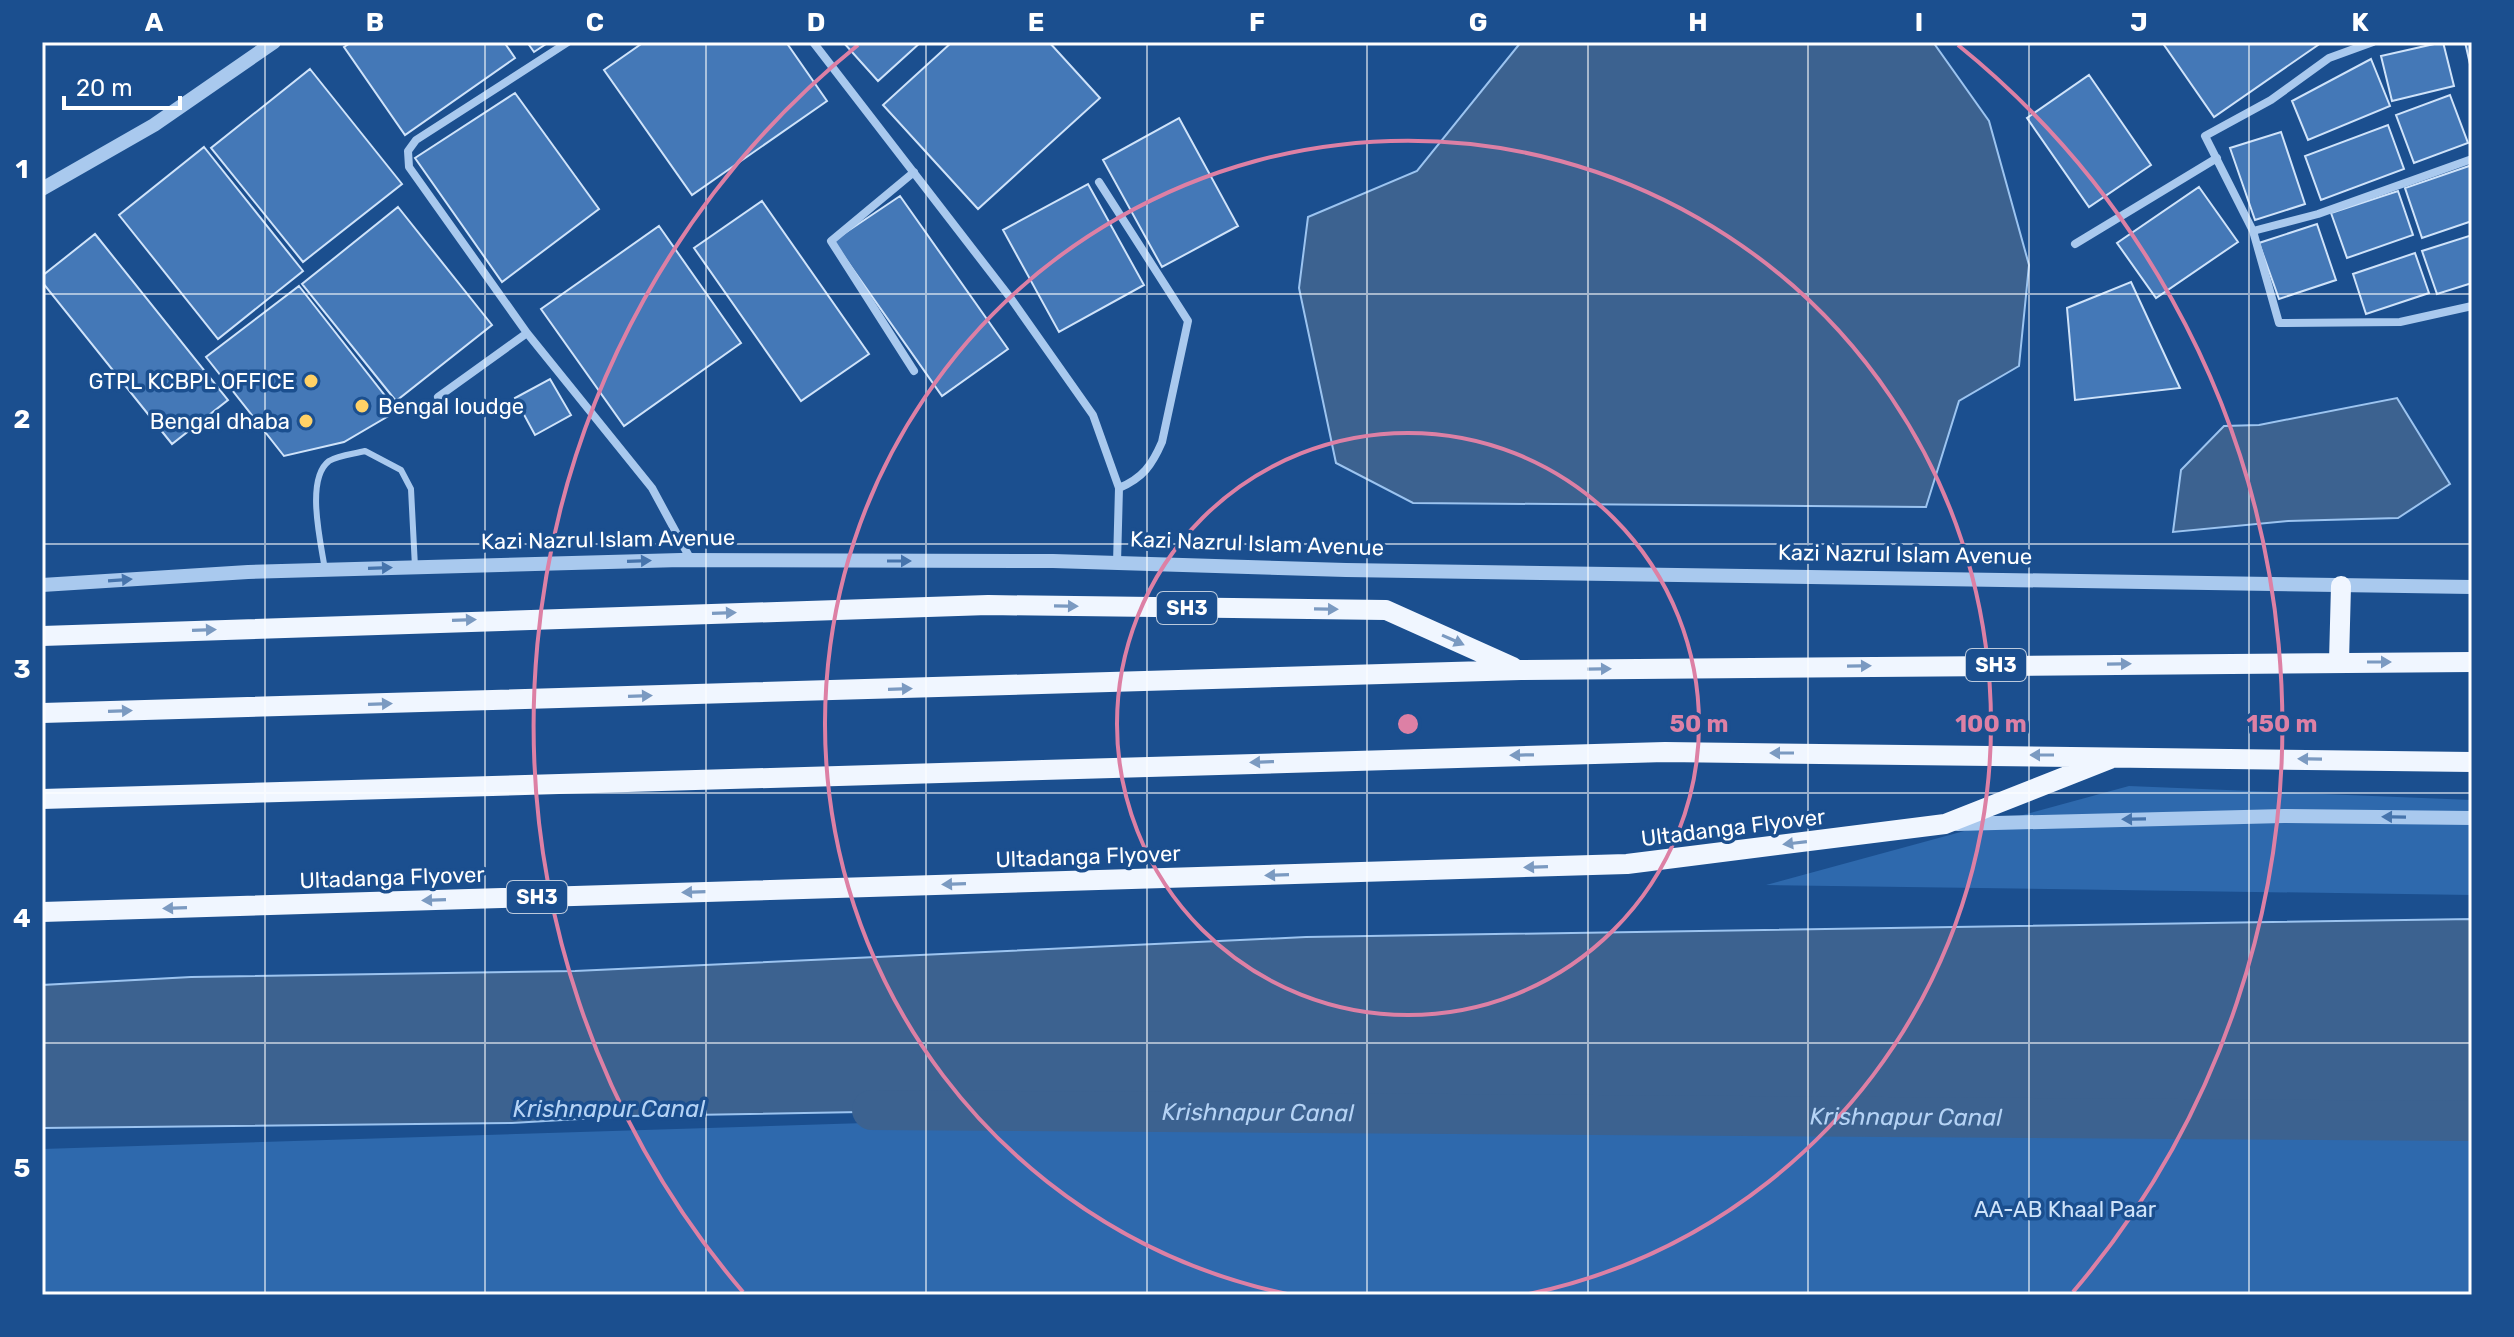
<svg xmlns="http://www.w3.org/2000/svg" width="2514" height="1337" font-family="Rubik,sans-serif">
<style>
.green{fill:#2e69ad}
.water{fill:#3c6290;stroke:#9cc4f0;stroke-width:2}
.lines{fill:none;stroke-linecap:round;stroke-linejoin:round}
.canal{stroke:#3c6290;stroke-width:40}
.building{fill:#4478b7;stroke:#cfe3fa;stroke-width:2}
.service{stroke:#a9c9ee;stroke-width:6}
.minor{stroke:#a9c9ee;stroke-width:8}
.tertiary{stroke:#a9c9ee;stroke-width:14}
.primary{stroke:#f0f6ff;stroke-width:20}
.oneway{fill:#4674ac}
.oneway2{fill:#7b9ac1}
.grid{fill:none;stroke:#fff;stroke-width:2;stroke-opacity:0.55}
.ring{fill:none;stroke:#dd80a5;stroke-width:4}
.poi-dot{fill:#ffd166;stroke:#1b4f8f;stroke-width:3}
.labels{text-anchor:middle;stroke-width:7;stroke-linejoin:round;paint-order:stroke}
.shield{fill:#1b4f8f;stroke:#bbcadd;stroke-width:2}
.shield-label{font-size:20px;font-weight:bold;fill:#fff}
.poi-label{font-size:22px;fill:#fff;stroke:#1b4f8f;text-anchor:end}
.street-label{font-size:22px;fill:#fff;stroke:#1b4f8f}
.park-label{font-size:22px;fill:#cfe3fa;stroke:#1b4f8f}
.water-label{font-size:24px;font-style:italic;fill:#b5d3f5;stroke:#1b4f8f}
.centre{fill:#dd80a5;stroke:#1b4f8f;stroke-width:4}
.ring-label{font-size:24px;text-anchor:middle;font-weight:bold;fill:#dd80a5;stroke:#1b4f8f;stroke-width:7;stroke-linejoin:round;paint-order:stroke}
.neatline{fill:none;stroke:#fff;stroke-width:3}
.grid-label{font-size:26px;text-anchor:middle;font-weight:bold;fill:#fff}
</style>
<rect width="100%" height="100%" fill="#1b4f8f"/>
<path class="green" d="M2129,786L2472,800V895L1766,885Z
M2472,1120V1293L42,1295V1149L865,1123Z"/>
<path class="water" d="M1521,42H1933L1989,121L2029,265L2019,366L1959,401L1926,507L1413,503L1336,463L1299,288L1308,217L1417,171Z
M2397,398L2450,484L2398,518L2288,521L2173,532L2181,470L2224,426L2259,425Z
M2472,919V1111L2034,1114L1375,1103L630,1116L512,1123L42,1128V985L191,977L575,971L1306,937Z"/>
<g class="lines">
<path class="canal" id="s1" d="M872,1110L2472,1121"/>
</g>
<path class="building" d="M352,42H504L515,58L405,135L344,47Z
M527,42H549L534,52Z
M644,42H786L827,101L692,195L604,70Z
M843,42H921L878,81Z
M952,42H1049L1100,98L978,209L883,105Z
M2162,42H2316L2318,45L2214,117Z
M2443,42L2454,86L2392,101L2381,56Z
M2465,42H2472V73Z
M2371,59L2390,106L2308,140L2292,101Z
M310,69L402,184L303,262L211,148Z
M2089,75L2151,165L2089,207L2027,118Z
M515,93L599,209L502,282L415,158Z
M2450,95L2468,143L2414,163L2396,115Z
M1179,118L1238,226L1162,267L1103,160Z
M2388,125L2404,169L2321,200L2305,156Z
M2281,132L2305,204L2255,220L2230,148Z
M204,147L303,271L218,339L119,215Z
M2472,165V221L2422,238L2405,188Z
M1088,184L1144,285L1059,332L1003,230Z
M2199,187L2238,242L2156,298L2117,243Z
M2398,191L2413,235L2347,258L2331,213Z
M900,196L1008,349L942,396L833,241Z
M762,201L869,354L801,401L694,248Z
M398,207L492,325L396,401L302,284Z
M2317,224L2336,280L2279,299L2259,243Z
M659,226L741,343L624,426L541,309Z
M95,234L228,400L172,444L42,282V276Z
M2472,235V283L2437,294L2422,251Z
M2415,253L2429,293L2366,314L2353,274Z
M2131,282L2180,388L2075,400L2067,308Z
M299,286L397,411L344,442L284,456L206,357Z
M550,379L571,415L535,435L515,398Z"/>
<g class="lines">
<path class="service" d="M325,570C321,543 305,479 329,461C339,455 354,454 365,451L401,470L411,489L415,567"/>
<path class="minor" d="M568,42L416,140L408,151L409,167L527,333L652,488L691,560
M813,42L1012,300L1093,415L1119,488L1117,563
M2373,42L2329,58L2271,100L2205,136L2253,231L2279,323L2400,322L2472,306
M914,172L831,241L914,371
M1099,182L1188,321L1162,442C1152,465 1143,478 1119,488
M2253,231L2318,214L2472,159
M2075,244L2217,158
M438,397L527,333"/>
<path class="tertiary" d="M42,189L154,125L274,42
M42,585L248,572L681,560L1053,561L1346,570L2472,587
M1957,824L2284,816L2472,818"/>
<path class="primary" d="M42,636L988,605L1386,610L1513,667
M2339,661L2341,586
M42,713L1521,670L2472,662
M42,799L1665,752L2472,762
M42,912L1627,864L1945,824L2110,759"/>
</g>
<defs><path id="oneway-solid" d="M-6-.8H1V-3.2L6.5 0L1 3.2V.8H-6Z" transform="scale(2)"/></defs>
<g class="oneway">
<use href="#oneway-solid" transform="translate(639 561) rotate(-2)"/>
<use href="#oneway-solid" transform="translate(899 561)"/>
<use href="#oneway-solid" transform="translate(380 568) rotate(-2)"/>
<use href="#oneway-solid" transform="translate(120 580) rotate(-4)"/>
<use href="#oneway-solid" transform="translate(2394 817) rotate(-179)"/>
<use href="#oneway-solid" transform="translate(2134 819) rotate(179)"/>
</g>
<g class="oneway2">
<use href="#oneway-solid" transform="translate(1066 606) rotate(1)"/>
<use href="#oneway-solid" transform="translate(1326 609) rotate(1)"/>
<use href="#oneway-solid" transform="translate(724 613) rotate(-2)"/>
<use href="#oneway-solid" transform="translate(464 620) rotate(-2)"/>
<use href="#oneway-solid" transform="translate(204 630) rotate(-2)"/>
<use href="#oneway-solid" transform="translate(1453 640) rotate(24)"/>
<use href="#oneway-solid" transform="translate(2379 662)"/>
<use href="#oneway-solid" transform="translate(2119 664) rotate(-1)"/>
<use href="#oneway-solid" transform="translate(1859 666) rotate(-1)"/>
<use href="#oneway-solid" transform="translate(1599 669) rotate(-1)"/>
<use href="#oneway-solid" transform="translate(900 689) rotate(-2)"/>
<use href="#oneway-solid" transform="translate(640 696) rotate(-2)"/>
<use href="#oneway-solid" transform="translate(380 704) rotate(-2)"/>
<use href="#oneway-solid" transform="translate(120 711) rotate(-2)"/>
<use href="#oneway-solid" transform="translate(1782 753) rotate(-180)"/>
<use href="#oneway-solid" transform="translate(1522 755) rotate(179)"/>
<use href="#oneway-solid" transform="translate(2042 755) rotate(-180)"/>
<use href="#oneway-solid" transform="translate(2310 759) rotate(-179)"/>
<use href="#oneway-solid" transform="translate(1262 762) rotate(178)"/>
<use href="#oneway-solid" transform="translate(1795 843) rotate(173)"/>
<use href="#oneway-solid" transform="translate(1536 867) rotate(178)"/>
<use href="#oneway-solid" transform="translate(1277 875) rotate(178)"/>
<use href="#oneway-solid" transform="translate(954 884) rotate(178)"/>
<use href="#oneway-solid" transform="translate(694 892) rotate(178)"/>
<use href="#oneway-solid" transform="translate(434 900) rotate(178)"/>
<use href="#oneway-solid" transform="translate(175 908) rotate(178)"/>
</g>
<path class="grid" d="M265,42V1295M485,42V1295M706,42V1295M926,42V1295M1147,42V1295M1367,42V1295M1588,42V1295M1808,42V1295M2029,42V1295M2249,42V1295M42,294H2472M42,544H2472M42,793H2472M42,1043H2472"/>
<g class="ring">
<circle cx="1408" cy="724" r="291"/>
<path d="M1287 1294A583 583 0 1 1 1529 1294"/>
<path d="M743 1292A874 874 0 0 1 858 45M1958 45A874 874 0 0 1 2073 1292"/>
</g>
<g class="poi-dot">
<circle cx="311" cy="381" r="8"/>
<circle cx="362" cy="406" r="8"/>
<circle cx="306" cy="421" r="8"/>
</g>
<g class="labels">
<g class="shield">
<rect x="1157" y="592" width="60" height="32" rx="6"/>
<rect x="1966" y="649" width="60" height="32" rx="6"/>
<rect x="507" y="881" width="60" height="32" rx="6"/>
</g>
<g class="shield-label">
<text x="1187" y="615">SH3</text>
<text x="1996" y="672">SH3</text>
<text x="537" y="904">SH3</text>
</g>
<g class="poi-label">
<text x="295" y="389">GTPL KCBPL OFFICE</text>
<text x="378" y="414" text-anchor="start">Bengal loudge</text>
<text x="290" y="429">Bengal dhaba</text>
</g>
<g class="street-label">
<text transform="translate(608 539) rotate(-1)" y="8">Kazi Nazrul Islam Avenue</text>
<text transform="translate(1257 543) rotate(2)" y="8">Kazi Nazrul Islam Avenue</text>
<text transform="translate(1905 554) rotate(1)" y="8">Kazi Nazrul Islam Avenue</text>
<text transform="translate(1733 827) rotate(-7)" y="8">Ultadanga Flyover</text>
<text transform="translate(1088 856) rotate(-2)" y="8">Ultadanga Flyover</text>
<text transform="translate(392 877) rotate(-2)" y="8">Ultadanga Flyover</text>
</g>
<g class="park-label">
<text x="2065" y="1217">AA-AB Khaal Paar</text>
</g>
<g class="water-label">
<text x="609" y="1117">Krishnapur Canal</text>
<text dy="8" stroke="none"><textPath href="#s1" startOffset="386">Krishnapur Canal</textPath></text>
<text dy="8" stroke="none"><textPath href="#s1" startOffset="1034">Krishnapur Canal</textPath></text>
</g>
</g>
<circle cx="1408" cy="724" r="12" class="centre"/>
<g class="ring-label">
<text x="1699" y="732">50 m</text>
<text x="1991" y="732">100 m</text>
<text x="2282" y="732">150 m</text>
</g>
<rect width="2514" height="1337" fill="none" stroke="#1b4f8f" stroke-width="88"/>
<path d="M64 96v12h116v-12" fill="none" stroke="#ffffff" stroke-width="4"/>
<text x="76" y="96" font-size="24" fill="#ffffff" stroke="#1b4f8f" stroke-width="6" paint-order="stroke">20 m</text>
<rect x="44" y="44" width="2426" height="1249" class="neatline"/>
<g class="grid-label">
<text x="154" y="31">A</text>
<text x="375" y="31">B</text>
<text x="595" y="31">C</text>
<text x="816" y="31">D</text>
<text x="1036" y="31">E</text>
<text x="1257" y="31">F</text>
<text x="1478" y="31">G</text>
<text x="1698" y="31">H</text>
<text x="1919" y="31">I</text>
<text x="2139" y="31">J</text>
<text x="2360" y="31">K</text>
<text x="22" y="178">1</text>
<text x="22" y="428">2</text>
<text x="22" y="678">3</text>
<text x="22" y="927">4</text>
<text x="22" y="1177">5</text>
</g>
</svg>
